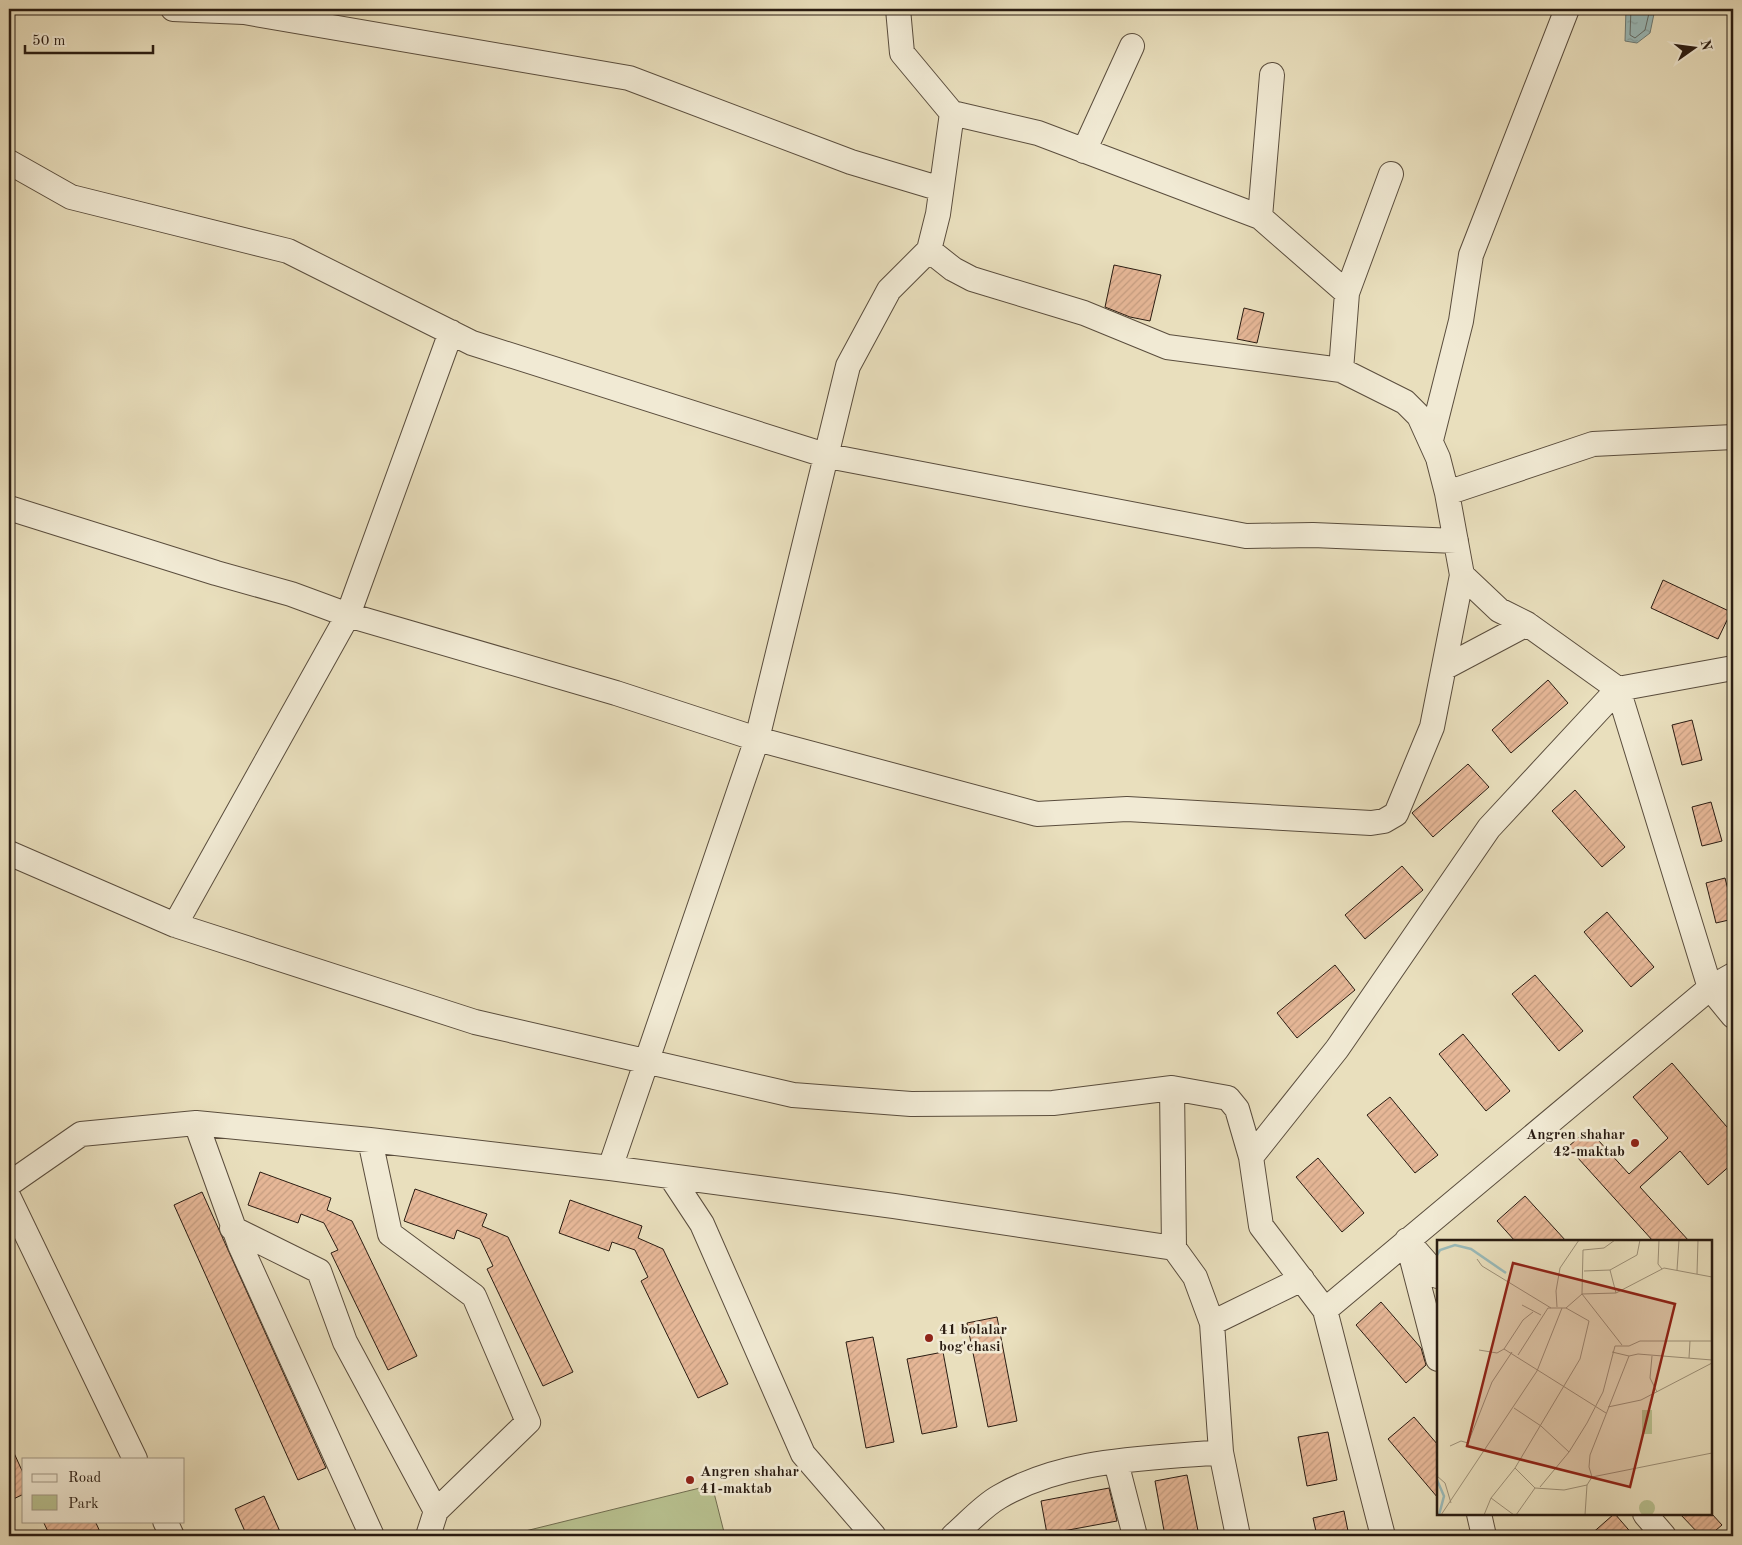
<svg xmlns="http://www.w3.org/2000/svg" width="1742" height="1545" font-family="'Old Standard TT',serif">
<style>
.green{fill:#b8c190;stroke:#716e51}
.water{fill:url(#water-ripples);stroke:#6d7b76}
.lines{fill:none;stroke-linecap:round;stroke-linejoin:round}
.shore{stroke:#626b66;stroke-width:1}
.building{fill:url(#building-hatch);stroke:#2a1c12}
.minor-casing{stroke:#5a4d3d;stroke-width:26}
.minor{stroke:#f1ead4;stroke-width:24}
.poi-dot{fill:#8f2418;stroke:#f1ead4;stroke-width:2}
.labels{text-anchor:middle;stroke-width:5;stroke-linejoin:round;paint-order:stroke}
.poi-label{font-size:15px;font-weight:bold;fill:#2a1c12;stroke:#f1ead4;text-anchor:start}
.inset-river{fill:none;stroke:#9abab9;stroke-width:2.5}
.inset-road{fill:none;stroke:#9d9179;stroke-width:1}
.view{fill:#8f2418;fill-opacity:0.15;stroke:#8f2418;stroke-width:2.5}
.inset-edge{fill:none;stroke:#2a1c12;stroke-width:2.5}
</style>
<defs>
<pattern id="water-ripples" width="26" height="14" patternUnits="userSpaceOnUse" patternTransform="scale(1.25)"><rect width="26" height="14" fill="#9abab9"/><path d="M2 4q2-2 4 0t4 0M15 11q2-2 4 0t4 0" fill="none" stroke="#859f9e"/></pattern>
<pattern id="building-hatch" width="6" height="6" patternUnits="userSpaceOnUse" patternTransform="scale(1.25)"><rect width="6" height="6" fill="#e6b797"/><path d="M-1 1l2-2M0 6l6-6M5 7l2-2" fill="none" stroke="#c59d81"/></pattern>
</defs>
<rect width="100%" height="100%" fill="#e9dfbd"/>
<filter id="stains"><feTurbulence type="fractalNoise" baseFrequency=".004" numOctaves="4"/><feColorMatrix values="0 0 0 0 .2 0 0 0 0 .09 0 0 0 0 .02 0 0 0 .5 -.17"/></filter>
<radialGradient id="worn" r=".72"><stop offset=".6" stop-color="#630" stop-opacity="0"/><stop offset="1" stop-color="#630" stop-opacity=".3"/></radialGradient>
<path class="green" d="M712,1485L725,1536H505Z"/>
<path class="water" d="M1626,9H1655L1650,33L1637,43L1625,41Z"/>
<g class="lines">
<path class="shore" d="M1631,9L1630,35L1635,38L1645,30L1650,9"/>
</g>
<path class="building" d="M1114,265L1161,275L1150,321L1130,317L1105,307Z
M1244,308L1264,313L1257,343L1237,339Z
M1663,580L1731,612L1718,639L1651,608Z
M1548,680L1568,703L1511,753L1492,730Z
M1692,720L1702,760L1682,765L1672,725Z
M1468,764L1489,787L1433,837L1412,813Z
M1575,790L1625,847L1602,867L1552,811Z
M1711,802L1722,841L1702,846L1692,807Z
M1402,866L1423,890L1365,939L1345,915Z
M1725,878L1733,909V919L1716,923L1706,883Z
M1607,912L1654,967L1631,987L1584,932Z
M1335,965L1355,990L1297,1038L1277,1013Z
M1535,975L1583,1031L1559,1051L1512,994Z
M1463,1034L1510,1091L1486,1111L1439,1054Z
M1672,1063L1733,1134V1163L1708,1185L1680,1151L1640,1187L1689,1241H1653L1568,1147L1588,1129L1629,1174L1668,1138L1633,1097Z
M1390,1097L1438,1155L1415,1173L1367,1115Z
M1318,1158L1364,1213L1342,1232L1296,1177Z
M260,1172L331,1198L327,1210L352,1221L417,1356L388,1370L331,1253L338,1250L324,1223L301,1214L298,1223L248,1205Z
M415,1189L487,1214L482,1226L508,1237L573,1372L543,1386L487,1269L493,1266L480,1239L457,1230L454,1239L404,1221Z
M202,1192L326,1468L298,1480L174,1205Z
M1525,1196L1566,1241H1515L1497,1221Z
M570,1200L642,1226L638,1238L663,1249L728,1384L698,1398L641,1281L648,1277L635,1250L612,1242L609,1251L559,1233Z
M1381,1302L1421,1348L1426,1365L1406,1383L1356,1325Z
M997,1317L1017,1421L988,1427L967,1323Z
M873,1337L894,1442L866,1448L846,1342Z
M943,1352L957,1427L922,1434L907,1359Z
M1414,1417L1438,1445V1498L1388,1439Z
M1328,1432L1337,1480L1307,1486L1298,1437Z
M9,1442L24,1475V1494L9,1501Z
M1187,1475L1199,1536H1165L1155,1481Z
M1109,1488L1117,1521L1047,1534L1041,1501Z
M264,1496L282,1536H247L235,1509Z
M1344,1511L1349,1536H1317L1313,1518Z
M1615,1514L1634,1536H1589L1614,1514Z
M1680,1514H1712L1722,1525L1709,1536H1701Z
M43,1521H95L102,1536H50Z"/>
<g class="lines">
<defs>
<path id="minor" d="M173,9L244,12L629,78L851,162L941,189
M898,9L902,53L952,113L1038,133L1260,217L1347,293
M1084,151L1132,46
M9,162L71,197L288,251L472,343L828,456L1246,536L1313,535L1456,541
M1260,217L1272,75
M1341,370L1347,293L1391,174
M1431,440L1461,321L1471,255L1567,9
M1447,493L1593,444L1733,437
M9,508L216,573L291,594L348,615L616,693L757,739L1037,814L1127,809L1371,823L1384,821L1396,814L1432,727L1462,575L1447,493L1438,458L1419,416L1405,402L1341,370L1167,347L1084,313L972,279L953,269L929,250
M1462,575L1499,610L1527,624L1618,689L1710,988L1733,1016
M1444,668L1527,624
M9,853L175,925L475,1022L793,1095L911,1104L1053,1103L1172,1088L1228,1098L1237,1109L1251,1157L1261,1226L1325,1310L1383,1536
M175,925L348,615L451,332
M1172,1088L1174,1248L1195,1277L1212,1323L1221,1452L1238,1536
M196,1123L240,1245L372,1536
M370,1140L390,1234L474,1296L528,1422L436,1511L428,1536
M1251,1157L1337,1049L1489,828L1618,689L1733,668
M610,1168L757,739L848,366L889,290L929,250L938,214L952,113
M671,1177L702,1224L803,1454L874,1536
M9,1184L81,1134L196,1123L370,1140L610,1168L894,1206L1174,1248
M9,1198L135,1459
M232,1228L319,1271L345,1342L436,1511
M1407,1240L1438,1359
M1410,1244L1438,1276
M1325,1310L1710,988L1733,975
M1212,1323L1302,1279
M1116,1462L1135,1536
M1479,1514L1484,1536
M1645,1514L1664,1536
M165,1521L172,1536
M953,1536C968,1523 983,1506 999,1497C1065,1458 1147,1459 1221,1452"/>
</defs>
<use href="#minor" class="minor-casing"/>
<use href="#minor" class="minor"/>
</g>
<g class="poi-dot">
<circle cx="1635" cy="1143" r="5"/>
<circle cx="929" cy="1338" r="5"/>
<circle cx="690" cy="1480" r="5"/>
</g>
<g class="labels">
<g class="poi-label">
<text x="1625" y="1139" text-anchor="end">Angren shahar<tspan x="1625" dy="17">42-maktab</tspan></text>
<text x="939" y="1334">41 bolalar<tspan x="939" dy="17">bog'chasi</tspan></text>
<text x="700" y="1476">Angren shahar<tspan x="700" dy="17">41-maktab</tspan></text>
</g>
</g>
<g transform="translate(1437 1240)">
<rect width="275" height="275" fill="#e9dfbd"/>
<path d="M205,170H215V194H205ZM202 268a8 8 0 1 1 16 0a8 8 0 1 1-16 0Z" fill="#b8c190"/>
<path class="inset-river" d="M0,15L3,10L18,5L34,9L69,33M0,240L7,256L2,275"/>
<path class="inset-road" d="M178,0L167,8L146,10L145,54L185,105M222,0L221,24L225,29M40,19L45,26L114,68M173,30L179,53M240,30L242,0M147,31L173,30L200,15L203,0M260,34L261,0M85,65L104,75M120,67L119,51L123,28L142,0M129,68L145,54L179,53L227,28L275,37M67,109L169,173M42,110L60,113L67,109L86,80L96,72M175,112L192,116L201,114L275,120M215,116L213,138L220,152M252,118L253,101M171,167L204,160L275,123M77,168L104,186L132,212M13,206L24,201L31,203L55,142L75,112M78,228L98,248L127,250L150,245M0,236L8,243L14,263M155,237L152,227L153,215L192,116M103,247L132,212L150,183L166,152L178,106H192L203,101H275M54,258L77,275M4,275L100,131L125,68M47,275L54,258L78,228L143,119L152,81L129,68H111L81,115M79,275L98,248M148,275L150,245L155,237L275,213"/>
<path class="view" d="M76,23L238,64L193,247L30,206Z"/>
<rect width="275" height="275" class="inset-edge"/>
</g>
<rect width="1742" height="1545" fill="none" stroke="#e9dfbd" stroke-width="30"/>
<rect x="10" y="10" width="1722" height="1525" fill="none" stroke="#2a1c12" stroke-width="2.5"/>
<rect x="15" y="15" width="1712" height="1515" fill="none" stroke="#2a1c12"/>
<rect x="22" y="1458" width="162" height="65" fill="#f1ead4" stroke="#a19886"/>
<rect x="32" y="1474" width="25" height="8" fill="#f1ead4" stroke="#a19886"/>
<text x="68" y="1482" font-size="15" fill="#2a1c12">Road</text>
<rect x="32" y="1495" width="25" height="15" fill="#b8c190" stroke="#a19886"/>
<text x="68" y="1508" font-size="15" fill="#2a1c12">Park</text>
<g transform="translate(1694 48) rotate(76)" stroke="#f1ead4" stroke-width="4" paint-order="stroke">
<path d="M0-4L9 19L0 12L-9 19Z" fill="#2a1c12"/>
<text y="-8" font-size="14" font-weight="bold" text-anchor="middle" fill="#2a1c12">N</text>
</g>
<path d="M25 45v8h128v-8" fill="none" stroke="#2a1c12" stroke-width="2.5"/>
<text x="32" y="45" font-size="15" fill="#2a1c12" stroke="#f1ead4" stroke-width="4" paint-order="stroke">50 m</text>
<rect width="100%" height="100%" filter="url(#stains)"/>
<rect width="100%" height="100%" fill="url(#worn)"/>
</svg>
